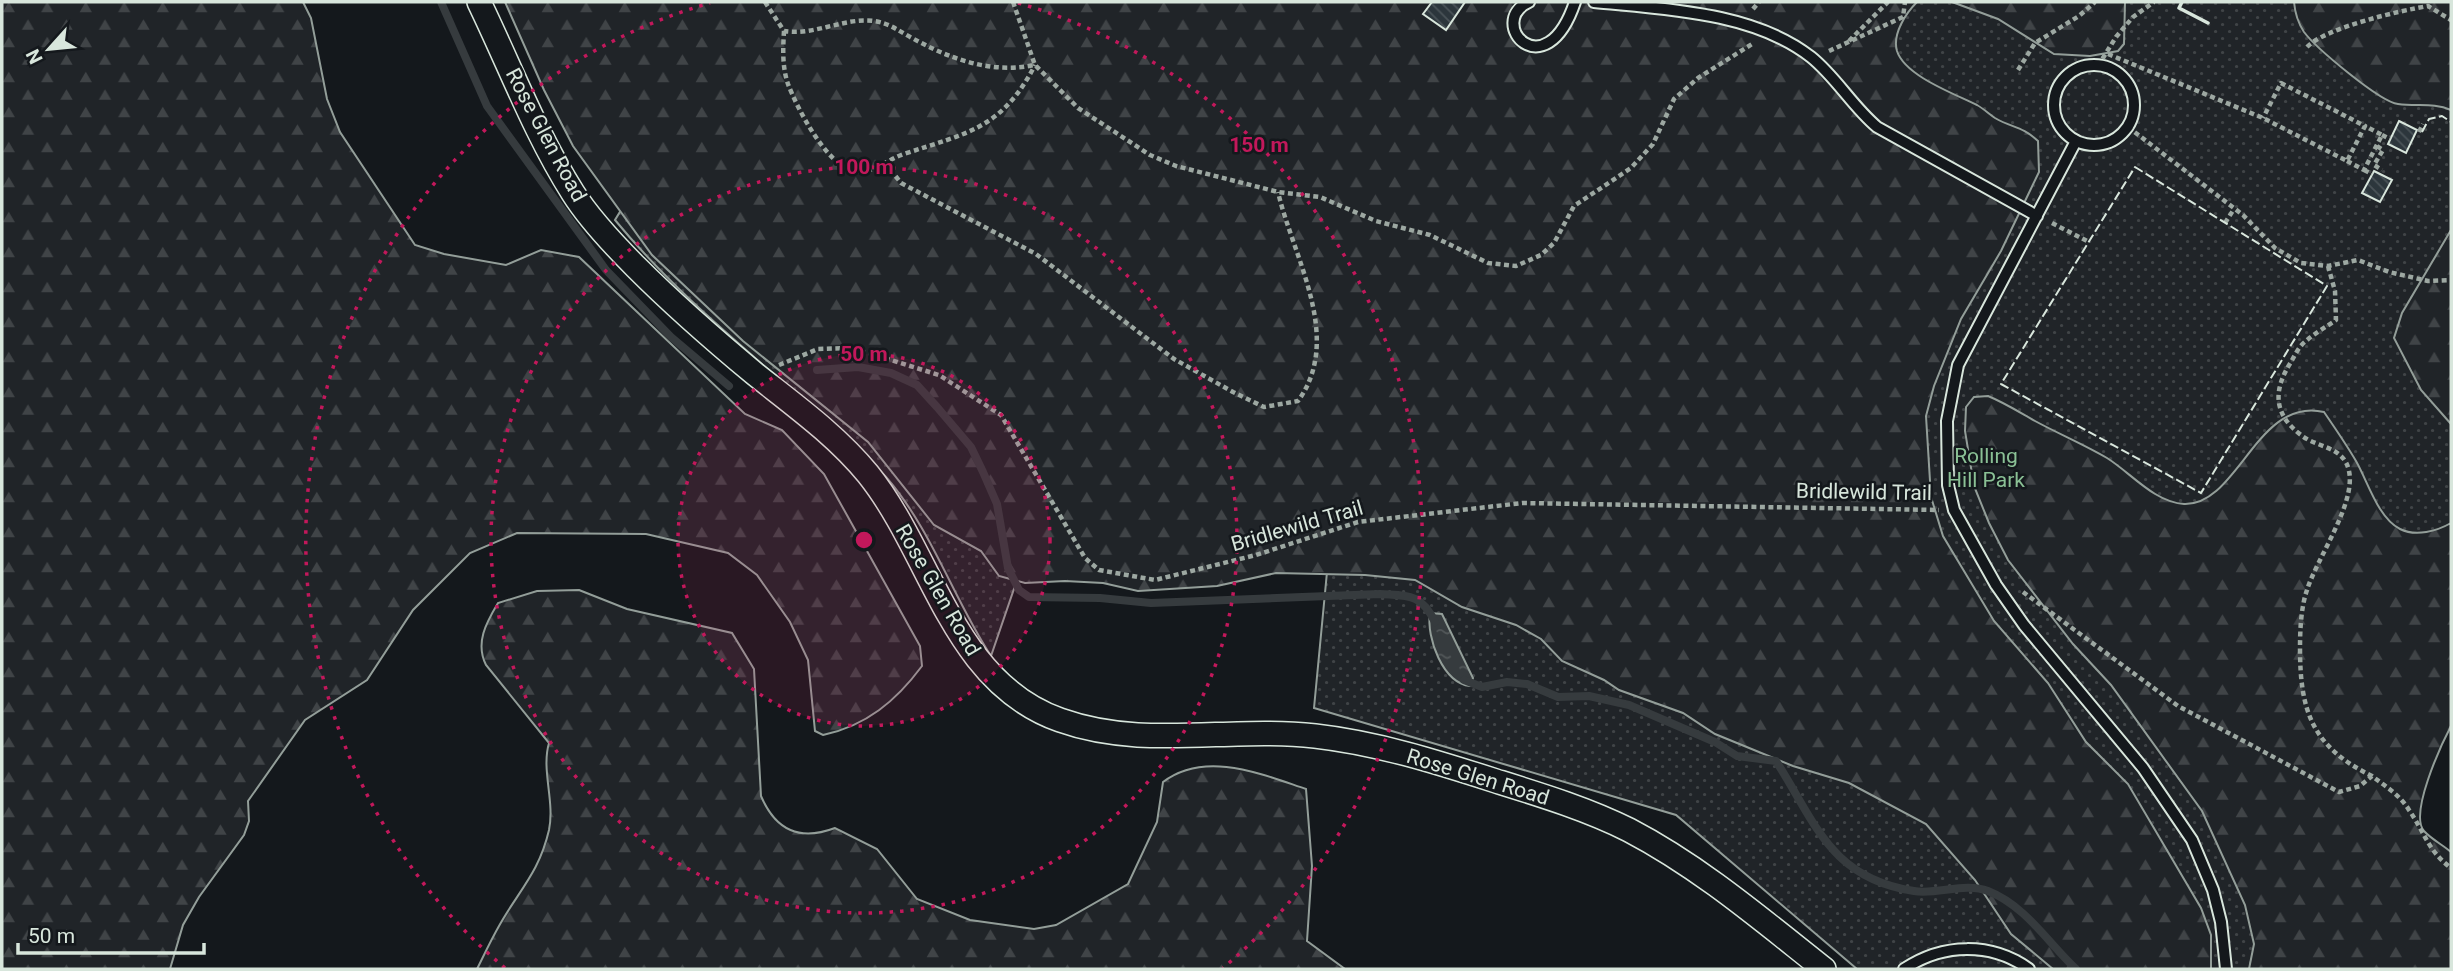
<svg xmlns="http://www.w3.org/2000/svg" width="2453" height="971" font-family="Roboto,sans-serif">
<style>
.green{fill:url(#green-dots);stroke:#939e99;stroke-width:2}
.forest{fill:url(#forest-firs);stroke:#939e99;stroke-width:2}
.water{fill:url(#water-ripples);stroke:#939e99;stroke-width:2}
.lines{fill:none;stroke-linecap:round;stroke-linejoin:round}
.stream{stroke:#363b3e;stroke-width:8}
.building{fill:url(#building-back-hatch);stroke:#d8e6dc;stroke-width:2}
.service-casing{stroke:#d8e6dc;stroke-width:14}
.minor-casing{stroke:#d8e6dc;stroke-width:26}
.path{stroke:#9da8a2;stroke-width:4.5;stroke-dasharray:5 3.5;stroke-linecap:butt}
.service{stroke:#14181c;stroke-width:10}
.minor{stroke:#14181c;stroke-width:23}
.fence{stroke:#d8e6dc;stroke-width:2;stroke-dasharray:9 3.5;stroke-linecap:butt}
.wall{stroke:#d8e6dc;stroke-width:3.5}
.ring{fill:none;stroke:#c2185b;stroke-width:3.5;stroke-dasharray:3.5 7}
.labels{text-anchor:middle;stroke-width:5;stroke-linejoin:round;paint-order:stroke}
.street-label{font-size:21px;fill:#d8e6dc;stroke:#14181c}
.park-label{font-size:21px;fill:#8ac095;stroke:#14181c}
.centre{fill:#c2185b;stroke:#14181c;stroke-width:3.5}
.ring-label{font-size:21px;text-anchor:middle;font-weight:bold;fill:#c2185b;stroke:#14181c;stroke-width:5;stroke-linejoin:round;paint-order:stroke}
</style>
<defs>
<pattern id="green-dots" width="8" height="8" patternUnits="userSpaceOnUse" patternTransform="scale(1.75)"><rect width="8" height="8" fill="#202428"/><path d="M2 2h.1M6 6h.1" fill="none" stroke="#404447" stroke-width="1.8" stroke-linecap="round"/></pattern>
<pattern id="forest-firs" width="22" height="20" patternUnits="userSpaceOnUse" patternTransform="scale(1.75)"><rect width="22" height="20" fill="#202428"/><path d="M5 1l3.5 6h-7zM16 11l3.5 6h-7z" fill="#404447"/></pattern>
<pattern id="water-ripples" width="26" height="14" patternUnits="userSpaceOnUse" patternTransform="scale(1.75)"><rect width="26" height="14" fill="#363b3e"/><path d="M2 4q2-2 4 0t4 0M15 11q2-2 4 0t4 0" fill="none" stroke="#525759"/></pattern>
<pattern id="building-back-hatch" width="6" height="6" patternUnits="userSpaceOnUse" patternTransform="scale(1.75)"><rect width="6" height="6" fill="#2c363c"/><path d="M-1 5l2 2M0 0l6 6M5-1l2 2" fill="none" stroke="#4a5358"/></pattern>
</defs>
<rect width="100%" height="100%" fill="#14181c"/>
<path class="green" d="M748,2H2451V706L2374,848L2451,969H1857L1676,815L1314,708L1331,530L1030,542L991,656C953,598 932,530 886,477C860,448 829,423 800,397C736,341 670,287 615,220Z"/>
<path class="forest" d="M2,2H303L311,18L327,99L340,132L415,245L444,254L506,265L541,250L579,257L745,414L782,430L824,474L920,646L922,666C896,701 866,726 823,735L815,731L808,660L790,622L757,575L728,553L646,534L517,533L470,553L413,610L367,680L305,720L248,801L249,821L244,835L199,897L183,925L170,969H2Z
M505,2H1917C1906,13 1892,34 1897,51C1905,76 1955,94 1977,105C1984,109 1989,114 1995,118C2012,128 2022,126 2038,141L2039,172L2001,251L1961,319L1934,386L1926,416L1931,497L1943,536L1994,621L2048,683L2086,742L2128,784L2201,908L2211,935V969H2053L2011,934L1975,880L1926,824L1849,783L1793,766L1715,734L1683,713L1619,690L1604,680L1562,661L1541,639L1516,625L1462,607L1415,580L1365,575L1276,573L1217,586L1138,591L1103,583L1065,581L1025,583L999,576L981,551L934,525L868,442L743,341L652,255L573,146L544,90Z
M1952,2H2125L2124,44L2118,51L2090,56L2054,54L1998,19Z
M2294,2H2451V110C2433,102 2417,107 2398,104C2380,102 2316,48 2304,32C2298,23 2295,13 2294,2Z
M2451,230V424L2421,390L2394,338L2402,313Z
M1988,396C2005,403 2019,412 2035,421C2059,434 2083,444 2107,458C2131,473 2154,502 2184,504C2238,506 2257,396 2324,412C2335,428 2346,444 2356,461C2368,482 2378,518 2400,529C2416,537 2437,531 2451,523V726C2441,745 2409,814 2424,831C2431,839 2443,845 2451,852V969H2249L2254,944L2245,905L2202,811L2111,685L2073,644L2008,560L1989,523L1974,486L1965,431L1966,407L1974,397Z
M579,590L627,609L732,633L754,669L761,796C776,831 800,841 835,828L877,849L917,899L970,920L1034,929L1056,925L1128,884L1157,822L1163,782C1205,750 1261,774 1306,789L1312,866L1307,941L1345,969H477C484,955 491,940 499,926C519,890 539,873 549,830C555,801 541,770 549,743L486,665C475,643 486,623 498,603L537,591Z"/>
<path class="water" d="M1430,613L1442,614L1473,678L1470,686C1443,683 1426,638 1430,613Z"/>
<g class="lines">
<path class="stream" d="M441,2L487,106L606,270L671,337L729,386
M817,370L858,367L891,373L917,385L937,407L971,447L983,472L997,504L1008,568L1019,590L1029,597L1100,598L1151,603L1380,594C1408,596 1421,593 1435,622
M1464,680L1482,687L1507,682L1527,684L1558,697L1589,696L1629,705L1715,742L1737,756L1776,761C1816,823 1830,878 1914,891C1937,895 1965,882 1988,891C2026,906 2048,943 2076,969"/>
</g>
<path class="building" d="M1432,2H1465L1446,30L1423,14Z
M2399,121L2417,130L2406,153L2388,144Z
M2374,171L2392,180L2380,202L2362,193Z"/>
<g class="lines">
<defs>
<path id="service" d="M1529,2C1485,22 1545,91 1575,2
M1594,2C1664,9 1754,12 1811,57C1836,77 1852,106 1877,127L2037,216
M2054 105a40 40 0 1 1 80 0a40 40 0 1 1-80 0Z
M2076,141L1958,365L1947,421L1948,485L1954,510L1996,585L2024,625L2143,768L2192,840L2213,890L2221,922L2226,969
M1904,969C1943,943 1991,942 2029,969"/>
<path id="minor" d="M479,2C510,66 535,133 573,193C590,220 614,245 636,267C674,305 714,340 755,374C794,405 836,435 868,474C933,555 952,682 1060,720C1144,750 1229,726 1315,736C1377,743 1437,762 1496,781C1541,795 1587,809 1629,830C1700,867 1762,920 1824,969"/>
</defs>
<use href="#service" class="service-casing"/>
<use href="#minor" class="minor-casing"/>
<path class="path" d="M765,2L784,31C814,36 845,17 874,21C889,23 899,31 912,38C950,59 991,74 1034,65
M1013,2L1035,65L1078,108L1150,155L1176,166L1231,180L1278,192L1320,197L1376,221L1430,235L1488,263L1516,266L1541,255L1554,243L1574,206L1631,168L1653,144L1674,99L1698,78L1752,44
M1753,9L1759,2
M784,31C783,48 782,67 788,84C797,108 827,166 854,171C874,174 886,160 904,154C967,133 1002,129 1035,65
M1849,41L1888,2
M2307,47C2327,27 2399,11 2428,6L2451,20
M1829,51L1903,17L1905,2
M2108,54L2263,118L2347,161L2365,126L2281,83L2263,118
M2098,66L2116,37L2133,17L2154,2
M2018,70L2035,43L2079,16L2095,2
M2128,127L2243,215L2275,248L2301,263L2328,266L2358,260L2389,272L2428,281L2451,280
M2419,132L2423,124
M2382,135L2390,139
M2377,146L2383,150L2374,165L2382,170
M2347,161L2364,170L2382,135L2365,126
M885,163L901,183L1036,254L1174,359L1233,392L1264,407L1298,401C1344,338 1293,257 1278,192
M2364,170L2372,174
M2052,223L2089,242
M2225,223L2234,209
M2328,266L2335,291L2336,320C2326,327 2315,333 2306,341C2299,346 2295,355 2291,362C2273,390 2273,414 2301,435C2317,448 2344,446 2349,471C2356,504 2317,558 2307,590C2301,607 2300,630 2300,648C2300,711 2312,747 2372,776
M779,365L818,349L852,348L939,375L1001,415L1085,558L1099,570L1155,580L1256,555L1358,522L1522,503L1939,510
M2023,592L2178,706L2339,792L2360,786L2372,776C2385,786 2400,795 2409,810C2425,833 2428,851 2451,868"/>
<use href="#service" class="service"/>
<use href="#minor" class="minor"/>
<path class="fence" d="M2422,132L2429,119L2442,116L2451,122
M2135,167L2327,286L2201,493L2001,384Z"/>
<path class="wall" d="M2182,2L2179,8L2208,23"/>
</g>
<circle cx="864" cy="540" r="186" fill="#c2185b" fill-opacity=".12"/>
<g class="ring">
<circle cx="864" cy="540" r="186"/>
<circle cx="864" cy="540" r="373"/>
<path d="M505 968A559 559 0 0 1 710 3M1018 3A559 559 0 0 1 1223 968"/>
</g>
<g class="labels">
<g class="street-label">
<text transform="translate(546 135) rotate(62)" y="7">Rose Glen Road</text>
<text transform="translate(1864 492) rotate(1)" y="7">Bridlewild Trail</text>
<text transform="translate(1297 526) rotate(-16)" y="7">Bridlewild Trail</text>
<text transform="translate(938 590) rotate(60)" y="7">Rose Glen Road</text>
<text transform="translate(1478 777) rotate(17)" y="7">Rose Glen Road</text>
</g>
<g class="park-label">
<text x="1986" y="463">Rolling<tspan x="1986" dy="24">Hill Park</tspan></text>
</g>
</g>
<circle cx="864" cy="540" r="10" class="centre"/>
<g class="ring-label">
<text x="1259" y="152">150 m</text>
<text x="864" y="174">100 m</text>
<text x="864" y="361">50 m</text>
</g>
<rect width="2453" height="971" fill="none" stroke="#d8e6dc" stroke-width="7"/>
<g transform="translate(49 49) rotate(243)" stroke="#14181c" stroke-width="5" paint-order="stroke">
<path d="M0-5L12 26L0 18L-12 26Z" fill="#d8e6dc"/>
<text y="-10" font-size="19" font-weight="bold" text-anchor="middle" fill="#d8e6dc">N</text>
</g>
<path d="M18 943v10h186v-10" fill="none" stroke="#d8e6dc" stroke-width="3.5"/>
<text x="28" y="943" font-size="21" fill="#d8e6dc" stroke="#14181c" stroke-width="5" paint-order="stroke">50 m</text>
</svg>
